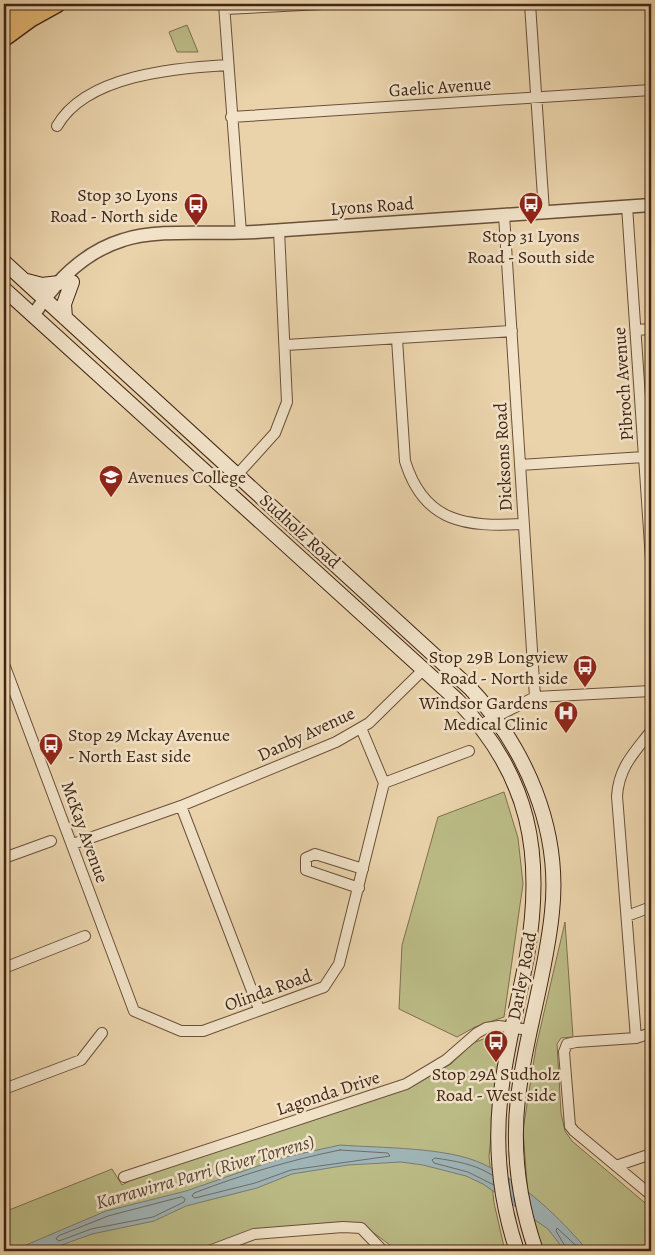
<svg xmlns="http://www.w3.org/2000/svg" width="655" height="1255" font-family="Alegreya,serif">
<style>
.green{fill:#bbbb86;stroke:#7e704e}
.water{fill:#9fb4b6;stroke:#797b76}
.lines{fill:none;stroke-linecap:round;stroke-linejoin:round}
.shore{stroke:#706c66;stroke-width:1}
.minor-casing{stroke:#6a503a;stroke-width:12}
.tertiary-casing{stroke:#6a503a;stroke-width:15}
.secondary-casing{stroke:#402515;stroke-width:16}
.trunk-casing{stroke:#402515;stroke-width:19}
.minor{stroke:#f1e2c8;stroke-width:10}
.tertiary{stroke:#f1e2c8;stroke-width:12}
.secondary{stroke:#f1e2c8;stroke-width:14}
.trunk{stroke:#e5ba76;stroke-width:16}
.labels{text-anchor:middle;stroke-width:5;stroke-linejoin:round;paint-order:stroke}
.street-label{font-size:18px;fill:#402515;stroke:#f1e2c8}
.poi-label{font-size:18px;fill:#402515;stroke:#f1e2c8;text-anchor:end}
.water-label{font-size:19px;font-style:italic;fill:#58493d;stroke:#f1e2c8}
</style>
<rect width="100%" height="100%" fill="#ead3ab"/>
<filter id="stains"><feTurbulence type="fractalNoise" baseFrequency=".004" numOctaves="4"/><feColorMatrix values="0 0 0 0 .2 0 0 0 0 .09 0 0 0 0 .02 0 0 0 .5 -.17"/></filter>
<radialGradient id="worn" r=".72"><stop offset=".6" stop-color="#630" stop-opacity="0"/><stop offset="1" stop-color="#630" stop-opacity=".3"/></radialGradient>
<path class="green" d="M187,25L198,52H177L169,32Z
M504,792L518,838L523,884L504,1017L475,1027L457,1037L399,1009L402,945L438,817Z
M565,922L573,1037L561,1038L557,1044L561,1113L565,1131L572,1141L651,1208V1251H541L528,1197L523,1130L536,1047Z
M502,1032L489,1156L494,1203L505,1251H398L363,1225L252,1230L194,1251H4V1212L112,1169L122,1185L136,1177L320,1118L416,1084L451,1064L473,1043Z"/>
<path class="water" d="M340,1145C379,1148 449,1147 483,1164C524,1183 559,1217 588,1251H565L548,1229L483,1184L466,1176L423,1165L401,1162L348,1165L292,1174L257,1188L186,1206L154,1221L92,1234L45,1251H12L106,1211L186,1191L281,1158Z"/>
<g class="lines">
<path class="shore" d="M340,1150L388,1153L390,1156L291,1170L255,1183L195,1198L192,1196L194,1193C241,1175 290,1160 340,1150Z
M492,1175C475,1164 455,1161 435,1158L432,1160L434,1163L468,1172L494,1185
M182,1197L185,1199L184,1202L153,1217L91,1229L59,1241L56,1239L58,1236L108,1216Z
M568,1251L556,1231L557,1228L582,1251"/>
<defs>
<path id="minor" d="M224,4L241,233
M530,4L544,212
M225,9L322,4
M231,117L651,90
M57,126C86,75 175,68 228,65
M627,206L651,560
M504,215L535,697
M636,330L651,329
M397,339L405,461C424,523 466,527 523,524
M286,345L512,331
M520,465L644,457
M237,475L275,433L287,402L279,230
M4,664L134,1011L181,1031H203L324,987L339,964L384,783L361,728
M480,725L535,697L651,691
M384,783L469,751
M181,806L259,1009
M73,844L181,806L336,742L369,723L424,669
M4,858L51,841
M359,888L306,870V858L315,854L363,869
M627,916L651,907
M4,968L85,936
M651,1033L636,1038L576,1042L567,1044L564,1052L570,1126L574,1131L651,1195
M636,1038L617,796C619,767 634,753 651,731
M4,1089L81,1060L102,1033
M616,1166L651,1154
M124,1177L406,1084L446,1060L477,1033L486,1028L499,1026L530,1030
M209,1251L254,1234L343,1227L361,1228L383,1251"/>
<path id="tertiary" d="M33,316C54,283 84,252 123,240C159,228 215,235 255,232C387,222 519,213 651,205"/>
<path id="secondary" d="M4,262L470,688C526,748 561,829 552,912C546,975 525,1036 518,1098C512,1150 519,1202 536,1251
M27,281L42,285L59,283
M4,289L457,700C531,776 544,855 527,956C518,1004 505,1052 500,1101C495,1152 501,1203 517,1251
M65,318L64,304L72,282"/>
<path id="trunk" d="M4,21L32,4
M4,38L30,19L57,4"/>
</defs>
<use href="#minor" class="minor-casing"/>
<use href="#tertiary" class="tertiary-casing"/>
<use href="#secondary" class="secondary-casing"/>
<use href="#trunk" class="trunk-casing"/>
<use href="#minor" class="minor"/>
<use href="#tertiary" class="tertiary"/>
<use href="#secondary" class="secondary"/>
<use href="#trunk" class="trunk"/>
</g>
<defs>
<symbol id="bus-pin" viewBox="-11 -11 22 30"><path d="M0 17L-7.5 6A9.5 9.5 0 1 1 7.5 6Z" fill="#8f2418" stroke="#f1e2c8"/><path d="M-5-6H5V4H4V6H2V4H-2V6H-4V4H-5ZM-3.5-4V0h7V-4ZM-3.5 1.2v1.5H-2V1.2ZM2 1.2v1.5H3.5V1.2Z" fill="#fff"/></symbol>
<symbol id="school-pin" viewBox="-11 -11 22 30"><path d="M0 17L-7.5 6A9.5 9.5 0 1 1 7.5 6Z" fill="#8f2418" stroke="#f1e2c8"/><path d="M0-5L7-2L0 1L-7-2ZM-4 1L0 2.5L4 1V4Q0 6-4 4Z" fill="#fff"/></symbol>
<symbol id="hospital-pin" viewBox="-11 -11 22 30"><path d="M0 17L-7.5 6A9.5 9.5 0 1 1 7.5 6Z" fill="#8f2418" stroke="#f1e2c8"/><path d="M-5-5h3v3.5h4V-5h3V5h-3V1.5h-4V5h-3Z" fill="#fff"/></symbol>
</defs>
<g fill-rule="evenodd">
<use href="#bus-pin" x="517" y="190" width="28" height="38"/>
<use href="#bus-pin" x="182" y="191" width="28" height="38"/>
<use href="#school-pin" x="97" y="463" width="28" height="38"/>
<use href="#bus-pin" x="571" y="653" width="28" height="38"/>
<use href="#hospital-pin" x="552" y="699" width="28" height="38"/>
<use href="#bus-pin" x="37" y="731" width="28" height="38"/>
<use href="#bus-pin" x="482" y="1028" width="28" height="38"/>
</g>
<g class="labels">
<g class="street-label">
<text transform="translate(440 87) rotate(-4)" y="6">Gaelic Avenue</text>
<text transform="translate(372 206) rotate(-4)" y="6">Lyons Road</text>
<text transform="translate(623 384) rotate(-94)" y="6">Pibroch Avenue</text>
<text transform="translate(503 457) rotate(-93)" y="6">Dicksons Road</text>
<text transform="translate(300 531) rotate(42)" y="6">Sudholz Road</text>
<text transform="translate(306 734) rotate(-25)" y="6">Danby Avenue</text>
<text transform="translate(85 832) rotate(70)" y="6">McKay Avenue</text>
<text transform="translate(522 976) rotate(-79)" y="6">Darley Road</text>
<text transform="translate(268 990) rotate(-20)" y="6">Olinda Road</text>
<text transform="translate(328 1093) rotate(-18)" y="6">Lagonda Drive</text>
</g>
<g class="poi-label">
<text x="178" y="201">Stop 30 Lyons<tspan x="178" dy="21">Road - North side</tspan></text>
<text x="531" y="242" text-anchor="middle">Stop 31 Lyons<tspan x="531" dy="21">Road - South side</tspan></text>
<text x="128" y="483" text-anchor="start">Avenues College</text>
<text x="568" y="663">Stop 29B Longview<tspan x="568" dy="21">Road - North side</tspan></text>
<text x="548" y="709">Windsor Gardens<tspan x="548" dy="21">Medical Clinic</tspan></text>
<text x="68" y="741" text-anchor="start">Stop 29 Mckay Avenue<tspan x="68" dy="21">- North East side</tspan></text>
<text x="496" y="1080" text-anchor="middle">Stop 29A Sudholz<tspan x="496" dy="21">Road - West side</tspan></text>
</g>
<g class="water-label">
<text transform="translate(205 1171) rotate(-16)" y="7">Karrawirra Parri (River Torrens)</text>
</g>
</g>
<rect width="655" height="1255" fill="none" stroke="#ead3ab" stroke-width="20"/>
<rect x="5" y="5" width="645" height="1245" fill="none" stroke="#402515" stroke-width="2.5"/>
<rect x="10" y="10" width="635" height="1235" fill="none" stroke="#402515"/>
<rect width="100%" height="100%" filter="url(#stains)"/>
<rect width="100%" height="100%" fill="url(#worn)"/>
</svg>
